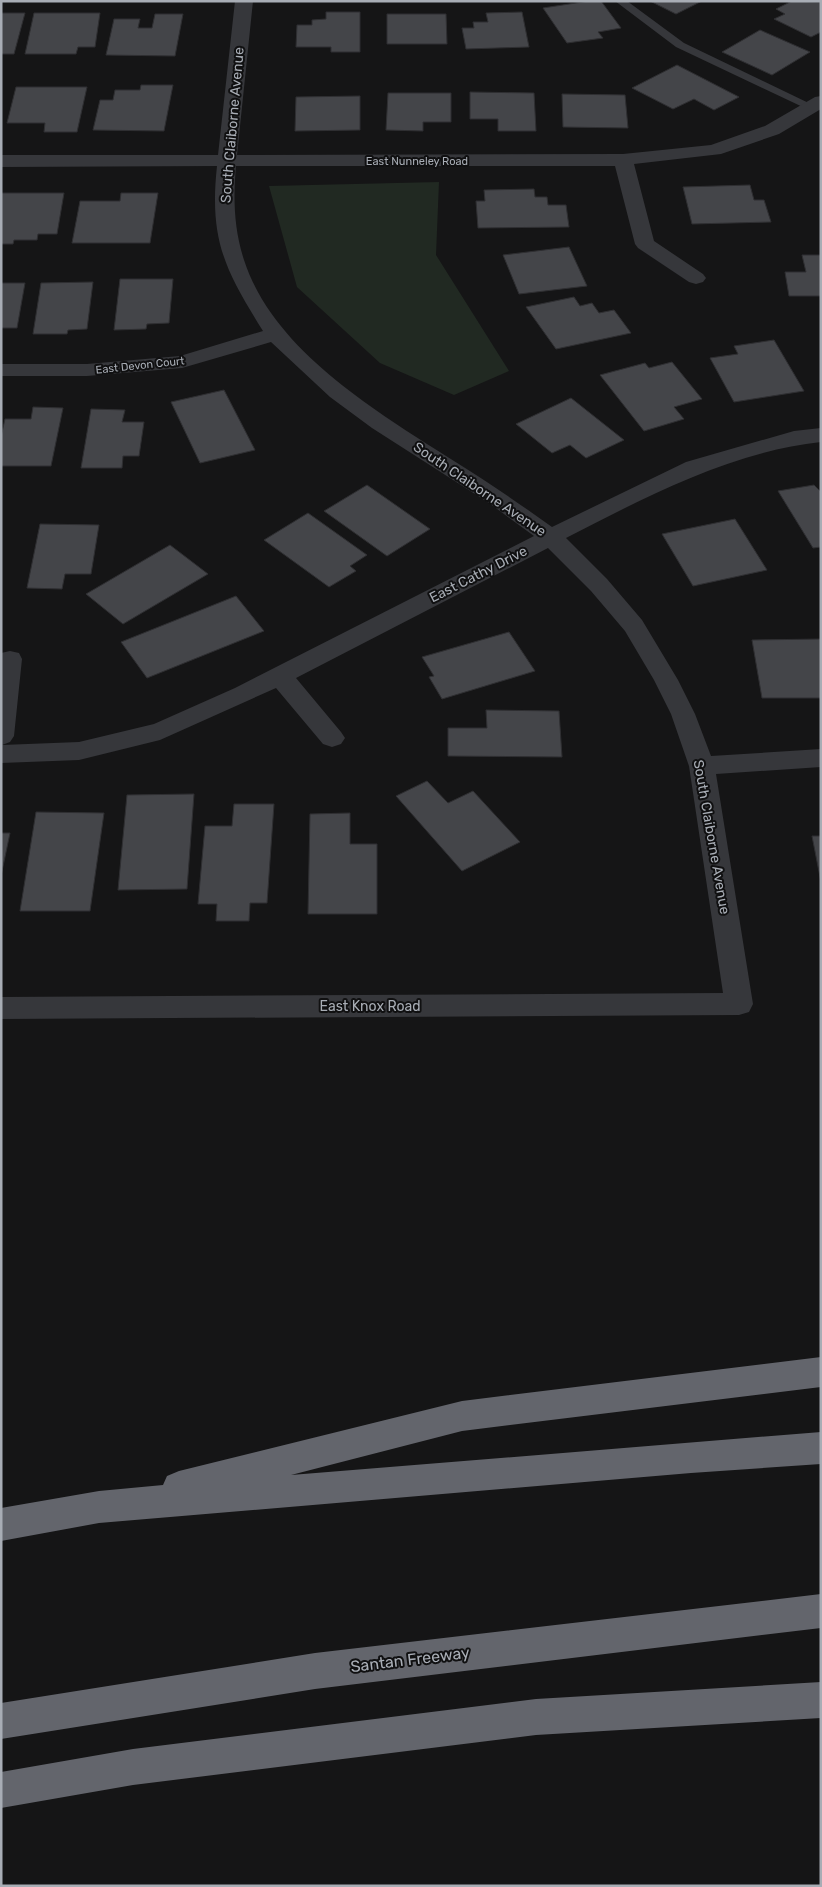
<svg xmlns="http://www.w3.org/2000/svg" width="822" height="1887" font-family="Rubik,sans-serif">
<style>
.green{fill:#212922}
.building{fill:#444549;stroke:#2f2f32}
.lines{fill:none;stroke-linecap:round;stroke-linejoin:round}
.lane{fill:#36373b;fill-rule:evenodd}
.street{fill:#36373b;fill-rule:evenodd}
.highway{fill:#63656c;fill-rule:evenodd}
.labels{text-anchor:middle;stroke-width:4;stroke-linejoin:round;paint-order:stroke}
.far-street-label{font-size:11px;fill:#a8adb5;stroke:#101011}
.street-label{font-size:14px;fill:#a8adb5;stroke:#101011}
.near-street-label{font-size:16px;fill:#a8adb5;stroke:#101011}
</style>
<rect width="100%" height="100%" fill="#151516"/>
<path class="green" d="M439,182L436,255L509,371L454,395L380,363L297,287L269,186Z"/>
<path class="building" d="M589,1H601L621,28L598,32L603,38L567,43L543,8Z
M650,1H702L676,14Z
M792,1L821,2V32L811,37L774,19L785,14L776,9Z
M326,12H360V52H331V47H296L297,25H312V20L326,19Z
M522,12L529,47L466,49L462,28H474L473,22H488L486,13Z
M1,13H25L14,54H1Z
M34,13H100L95,47H78L76,54H25Z
M155,14H183L175,56L106,55L114,19H140L138,28H152Z
M387,14H446L447,44H387Z
M760,30L810,52L772,75L722,52Z
M677,65L739,97L714,110L694,99L673,109L632,88Z
M141,85H173L164,131L93,130L100,100H113L115,90H140Z
M16,87H87L77,132H44L45,123H7Z
M470,92L534,93L536,131H498V119H470Z
M388,93H451V122H423V131L386,130Z
M562,94L625,95L628,128L563,127Z
M360,96V130L295,131L296,97Z
M750,185L754,200H764L771,222L692,224L683,187Z
M534,189L535,197H547L548,205H566L569,227L478,228L476,201H485L484,190Z
M1,193H64L57,234H38L37,240H14L13,244H1Z
M121,193H158L150,243H72L80,201H120Z
M569,247L587,286L519,294L503,255Z
M802,255H821V296H789L785,272H806Z
M120,279H173L169,323L147,324L146,329L114,330Z
M93,282L87,329L68,330L67,334H33L41,283Z
M1,283H25L17,328H1Z
M574,297L580,306L592,303L599,313L614,310L631,333L556,349L526,307Z
M774,340L804,391L734,402L710,358L738,354L734,346Z
M672,362L702,399L674,407L684,419L644,431L600,375L645,363L649,368Z
M224,390L255,450L200,463L171,402Z
M571,398L624,440L586,458L570,445L552,453L516,424Z
M33,407L63,408L51,466H1V437L5,419H31Z
M91,409L125,410L122,422H144L139,456H123L122,468H81Z
M367,485L430,529L387,556L324,511Z
M814,485L821,492V547L813,548L778,491Z
M308,513L367,555L350,566L356,571L329,587L264,540Z
M735,519L767,570L693,586L662,534Z
M40,524L99,525L91,574H65L62,589L27,588Z
M170,545L208,574L123,624L86,594Z
M236,596L264,631L147,678L121,642Z
M509,632L535,671L442,699L429,677L434,676L422,657Z
M821,639V698H762L752,640Z
M486,710L559,711L562,757L448,756V728H487Z
M427,781L448,803L473,791L520,842L462,871L396,796Z
M194,794L187,889L118,890L127,795Z
M234,804H274L267,903H250L249,921H216L217,904H198L205,826H232Z
M36,812L104,813L90,911H20Z
M350,813V844H377V914H308L310,814Z
M1,833H10L1,876Z
M812,836H821V882Z"/>
<g class="lines">
<path class="lane" d="M615,1H627L684,43L817,107L815,109H807L676,47Z"/>
<path class="street" d="M235,1H253L237,155L623,154L711,145L765,126L815,97L821,96V109L779,134L721,154L634,164L654,241L703,274L706,278L703,282L696,284L689,282L638,248L635,244L615,166H236C233,199 234,229 244,260C274,352 378,412 454,461C488,482 520,504 552,527L686,462L794,431L821,428V442C730,452 646,497 566,538L607,579L642,620L678,680L695,714L711,756L821,749V767L716,774L753,1004L749,1012L739,1015L1,1019V997L723,993L689,766L671,714L654,680L625,631L591,591L548,548L296,678L341,732L345,738L341,744L332,747L323,744L276,688L160,740L79,760L1,763V653L10,651L19,653L22,659L14,736L10,742L2,745L79,742L154,724L235,688L534,536L489,503L372,428L330,397L271,342L182,368L87,376H1V364H87L180,356L263,331C225,270 209,240 217,166L1,167V155H218Z"/>
<path class="highway" d="M821,1357V1387L462,1431L291,1475L821,1432V1464L691,1473L99,1523L1,1541V1508L99,1491L163,1485L167,1476L179,1471L462,1401Z
M821,1594V1628L315,1689L1,1739V1703L315,1653Z
M821,1682V1718L536,1735L133,1785L1,1808V1772L133,1749L536,1699Z"/>
</g>
<g class="labels">
<g class="far-street-label">
<text x="417" y="165">East Nunneley Road</text>
<text transform="translate(140 365) rotate(-6)" y="4">East Devon Court</text>
</g>
<g class="street-label">
<text transform="translate(232 125) rotate(-85)" y="5">South Claiborne Avenue</text>
<text transform="translate(480 489) rotate(34)" y="5">South Claiborne Avenue</text>
<text transform="translate(478 574) rotate(-27)" y="5">East Cathy Drive</text>
<text transform="translate(712 837) rotate(80)" y="5">South Claiborne Avenue</text>
<text x="370" y="1011">East Knox Road</text>
</g>
<g class="near-street-label">
<text transform="translate(410 1659) rotate(-7)" y="6">Santan Freeway</text>
</g>
</g>
<rect width="822" height="1887" fill="none" stroke="#a8adb5" stroke-width="5"/>
</svg>
